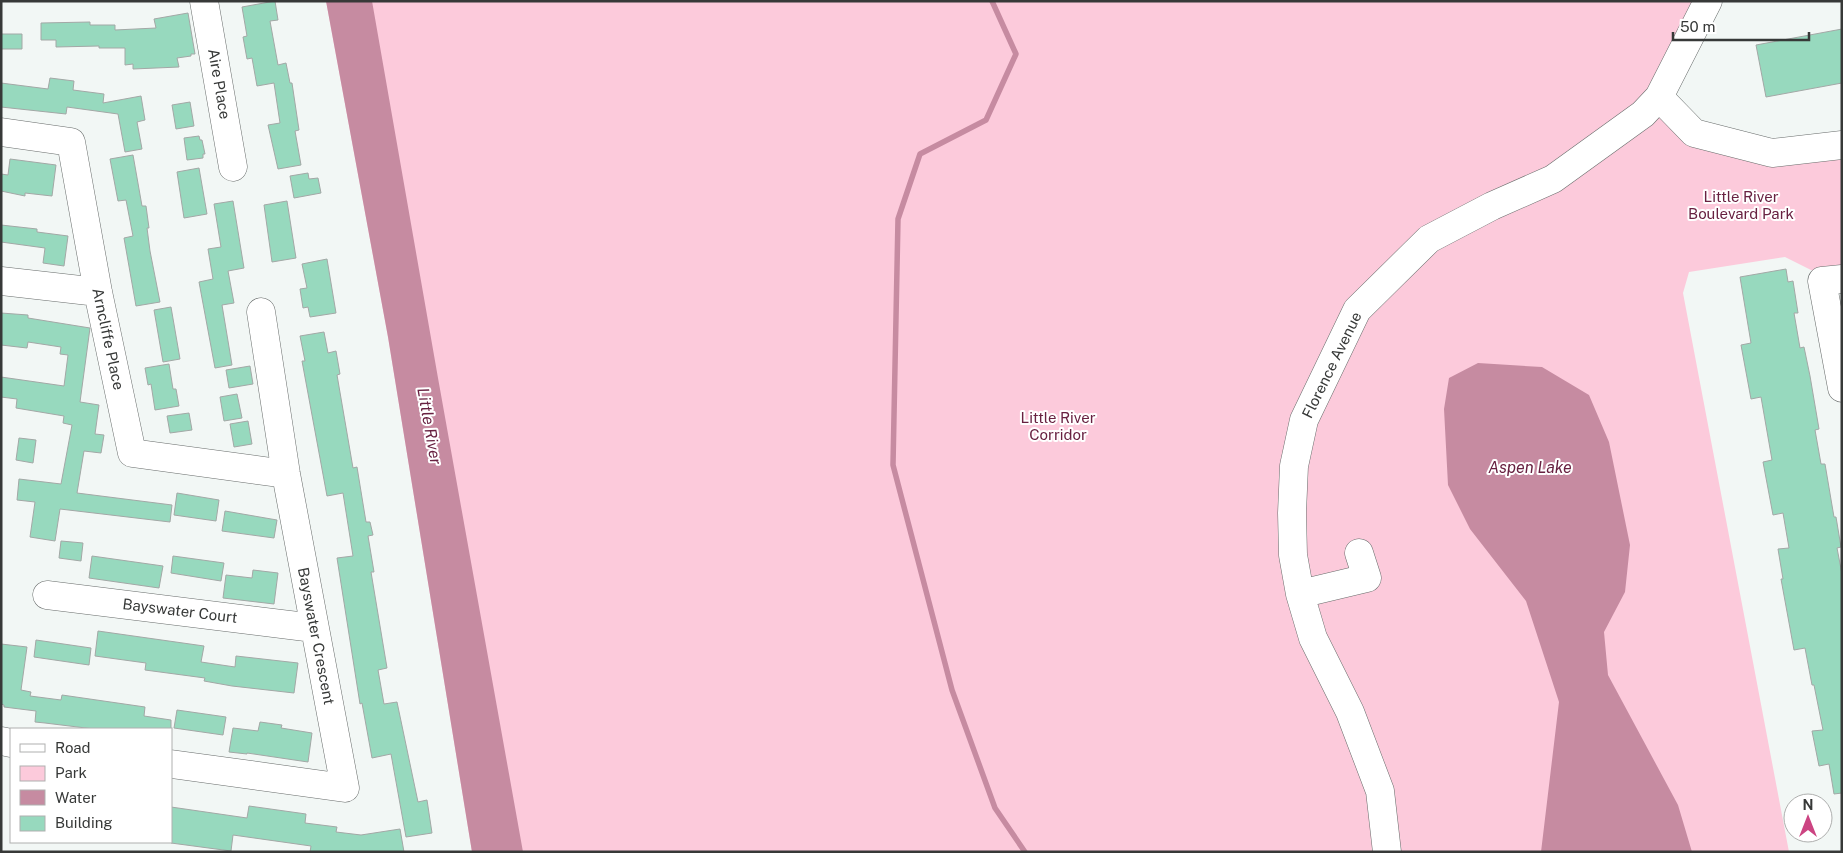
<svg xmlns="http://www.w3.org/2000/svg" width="1843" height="853" font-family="'Public Sans',sans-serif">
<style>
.green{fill:#fccadb}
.water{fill:#c68ba1}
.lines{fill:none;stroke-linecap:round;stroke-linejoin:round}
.stream{stroke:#c68ba1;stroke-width:5.5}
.building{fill:#97d9be;stroke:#a3a8a6}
.minor-casing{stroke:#686c6b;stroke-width:29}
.minor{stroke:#fff;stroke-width:28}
.labels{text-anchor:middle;stroke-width:4;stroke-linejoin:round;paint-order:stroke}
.street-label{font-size:15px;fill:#373938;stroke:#fff}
.park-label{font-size:15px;fill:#682141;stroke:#fff}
.water-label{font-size:16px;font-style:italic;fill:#672040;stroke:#fff}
</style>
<rect width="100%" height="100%" fill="#f2f7f5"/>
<path class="green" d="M326,1H1708L1659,97L1694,133L1842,145V269L1815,272L1785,257L1689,272L1683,293L1789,852H472L388,337Z"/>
<path class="water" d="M326,1H372L438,378L523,852H472L388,337Z
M1478,363L1542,367L1589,395L1609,442L1630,545L1625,592L1604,632L1608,675L1678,805L1692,852H1541L1559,702L1526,601L1470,529L1448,485L1444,409L1449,378Z"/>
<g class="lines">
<path class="stream" d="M992,1L1016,54L986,120L920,154L898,219L893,465L952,690L995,808L1025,852"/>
</g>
<path class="building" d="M275,1L278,20L270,21L278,65L286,63L290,83H292L299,130L295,131L301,165L278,169L268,125L280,123L274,83L257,86L252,58L247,59L243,37L247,36L242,7Z
M188,13L195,54H191V56L177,58L179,67L133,69V64L125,65V48H99V46L56,47V40H41V23L90,22V25H115V30L156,28L154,19Z
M1842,29V83L1766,97L1756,45Z
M1,34H22V49H1Z
M50,78L74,81L73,90L104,94L103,103L141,96L145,120L137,122L142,149L125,152L118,114L67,107L66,114L1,107V83L48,89Z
M190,102L194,126L176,129L172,105Z
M199,136L200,140H202L205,154H203V158L187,160L184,138Z
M133,155L142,206H146L149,228H147L150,251L160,302L136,306L124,238L133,236L126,200L118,201L110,159Z
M10,159L56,165L52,196L25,193V196L1,191V174L8,175Z
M199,168L207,214L184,218L177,172Z
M308,173L309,179L318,178L321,193L294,198L290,176Z
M233,201L244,268L228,271L234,303L222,305L232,365L215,368L199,282L213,279L208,249L221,247L214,204Z
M287,201L296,258L272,262L264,205Z
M1,225L37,229V232L68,236L64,266L43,263L45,248L1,242Z
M327,259L336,313L310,317L308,307L303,308L300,289L307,288L302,264Z
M1786,269L1788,282L1793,281L1798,313H1794L1800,348L1804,347L1810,376L1819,429L1815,430L1821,464H1825L1834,517H1836L1841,547L1837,548L1842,574V793L1834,794L1829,764L1819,766L1812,731L1823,730L1814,685H1812L1805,648L1794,650L1781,579H1783L1778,549L1789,548L1783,513L1773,515L1763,462L1772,460L1761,397L1751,399L1741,345L1751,343L1740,277Z
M171,307L180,359L163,362L154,310Z
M1,313L28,315V318L90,328L80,402L99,405L95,434L104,435L101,453L84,451L77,493L172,505L170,522L60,509L55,541L30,537L35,502L17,500L19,479L61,484L72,425L63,423L64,416L16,408L17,399L1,397V377L64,386L68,355L60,354L61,347L28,342L27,348L1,345Z
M324,332L328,353L336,351L340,374L337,375L353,468L357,467L366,522H370L373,535L368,536L374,572H371L387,668L378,670L384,704L397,702L418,802L427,800L432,833L406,837L391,754L372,758L362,703L360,704L337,558L353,556L343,493L327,496L302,361H305L300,336Z
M169,364L173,389H176L179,406L155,410L151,384L148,385L145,368Z
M250,366L253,384L229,388L226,370Z
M237,394L242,418L224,421L220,397Z
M189,413L192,430L170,433L167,416Z
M248,421L252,444L234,447L230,424Z
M19,438L36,440L33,463L16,460Z
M177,493L219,500L216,521L174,515Z
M225,511L277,520L274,538L222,531Z
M61,541L83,543L81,561L59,558Z
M92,556L163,566L159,588L89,578Z
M173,556L224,563L221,581L171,573Z
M253,570L278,573L274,604L223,598L226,575L252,578Z
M98,631L204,646L201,662L235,667L236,656L298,663L294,693L232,686L204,681L205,678L145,670L146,663L95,656Z
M36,640L91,648L89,665L34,657Z
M1,644L27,647L21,690L31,692L30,696L61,700L62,695L145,707L144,716L171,720V729H94L45,723L35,722L36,711L4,707V705L1,704Z
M177,710L226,717L223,735L174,728Z
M260,722L282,725L281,728L312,733L308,762L247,753V754L229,752L233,728L258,731Z
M249,806L306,814L305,823L337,827L336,832L361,835L400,829L404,852H310L311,846L233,835L231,851L171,843V807L247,818Z"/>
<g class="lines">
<defs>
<path id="minor" d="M204,1L233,167
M1659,97L1694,133L1772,153L1842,145
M1,132L71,142L98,292L132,453L286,474
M1842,279L1822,281L1842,388
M1,281L98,292
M1300,594L1367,578L1359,553
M47,595L314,628
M1,741L11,743
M171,764L345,788L286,474L261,312
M1387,852L1380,791L1350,712L1313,638L1300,594L1293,555L1292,513L1294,466L1304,420L1357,310L1429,239L1492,206L1553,179L1643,114L1659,97L1708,1"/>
</defs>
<use href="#minor" class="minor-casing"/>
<use href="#minor" class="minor"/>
</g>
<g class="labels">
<g class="street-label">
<text transform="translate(219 84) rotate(80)" y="5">Aire Place</text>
<text transform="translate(108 339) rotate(78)" y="5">Arncliffe Place</text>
<text transform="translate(1332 365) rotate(-64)" y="5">Florence Avenue</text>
<text transform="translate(180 611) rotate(7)" y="5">Bayswater Court</text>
<text transform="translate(316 636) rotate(79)" y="5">Bayswater Crescent</text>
</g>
<g class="park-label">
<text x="1741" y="202">Little River<tspan x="1741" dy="17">Boulevard Park</tspan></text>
<text x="1058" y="423">Little River<tspan x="1058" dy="17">Corridor</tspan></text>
</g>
<g class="water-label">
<text transform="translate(430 426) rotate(80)" y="6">Little River</text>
<text x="1530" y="473">Aspen Lake</text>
</g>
</g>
<rect width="1843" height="853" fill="none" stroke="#373938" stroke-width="5"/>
<rect x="10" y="728" width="162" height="115" fill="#ffffff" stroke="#afb0af"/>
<rect x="20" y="744" width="25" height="8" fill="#ffffff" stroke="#afb0af"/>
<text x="55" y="753" font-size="15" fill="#373938">Road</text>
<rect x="20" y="766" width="25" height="15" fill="#fccadb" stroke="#afb0af"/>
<text x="55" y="778" font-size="15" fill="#373938">Park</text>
<rect x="20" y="790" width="25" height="15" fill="#c68ba1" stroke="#afb0af"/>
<text x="55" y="803" font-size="15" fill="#373938">Water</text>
<rect x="20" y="816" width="25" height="15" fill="#97d9be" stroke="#afb0af"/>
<text x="55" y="828" font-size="15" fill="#373938">Building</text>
<g transform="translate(1808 818)"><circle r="24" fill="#ffffff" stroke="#afb0af"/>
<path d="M0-4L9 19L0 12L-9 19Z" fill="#cc4482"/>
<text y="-8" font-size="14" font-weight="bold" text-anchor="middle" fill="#373938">N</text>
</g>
<path d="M1673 32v8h136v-8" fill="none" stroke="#373938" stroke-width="2.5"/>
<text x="1680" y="32" font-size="15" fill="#373938" stroke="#ffffff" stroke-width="4" paint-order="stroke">50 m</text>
</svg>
